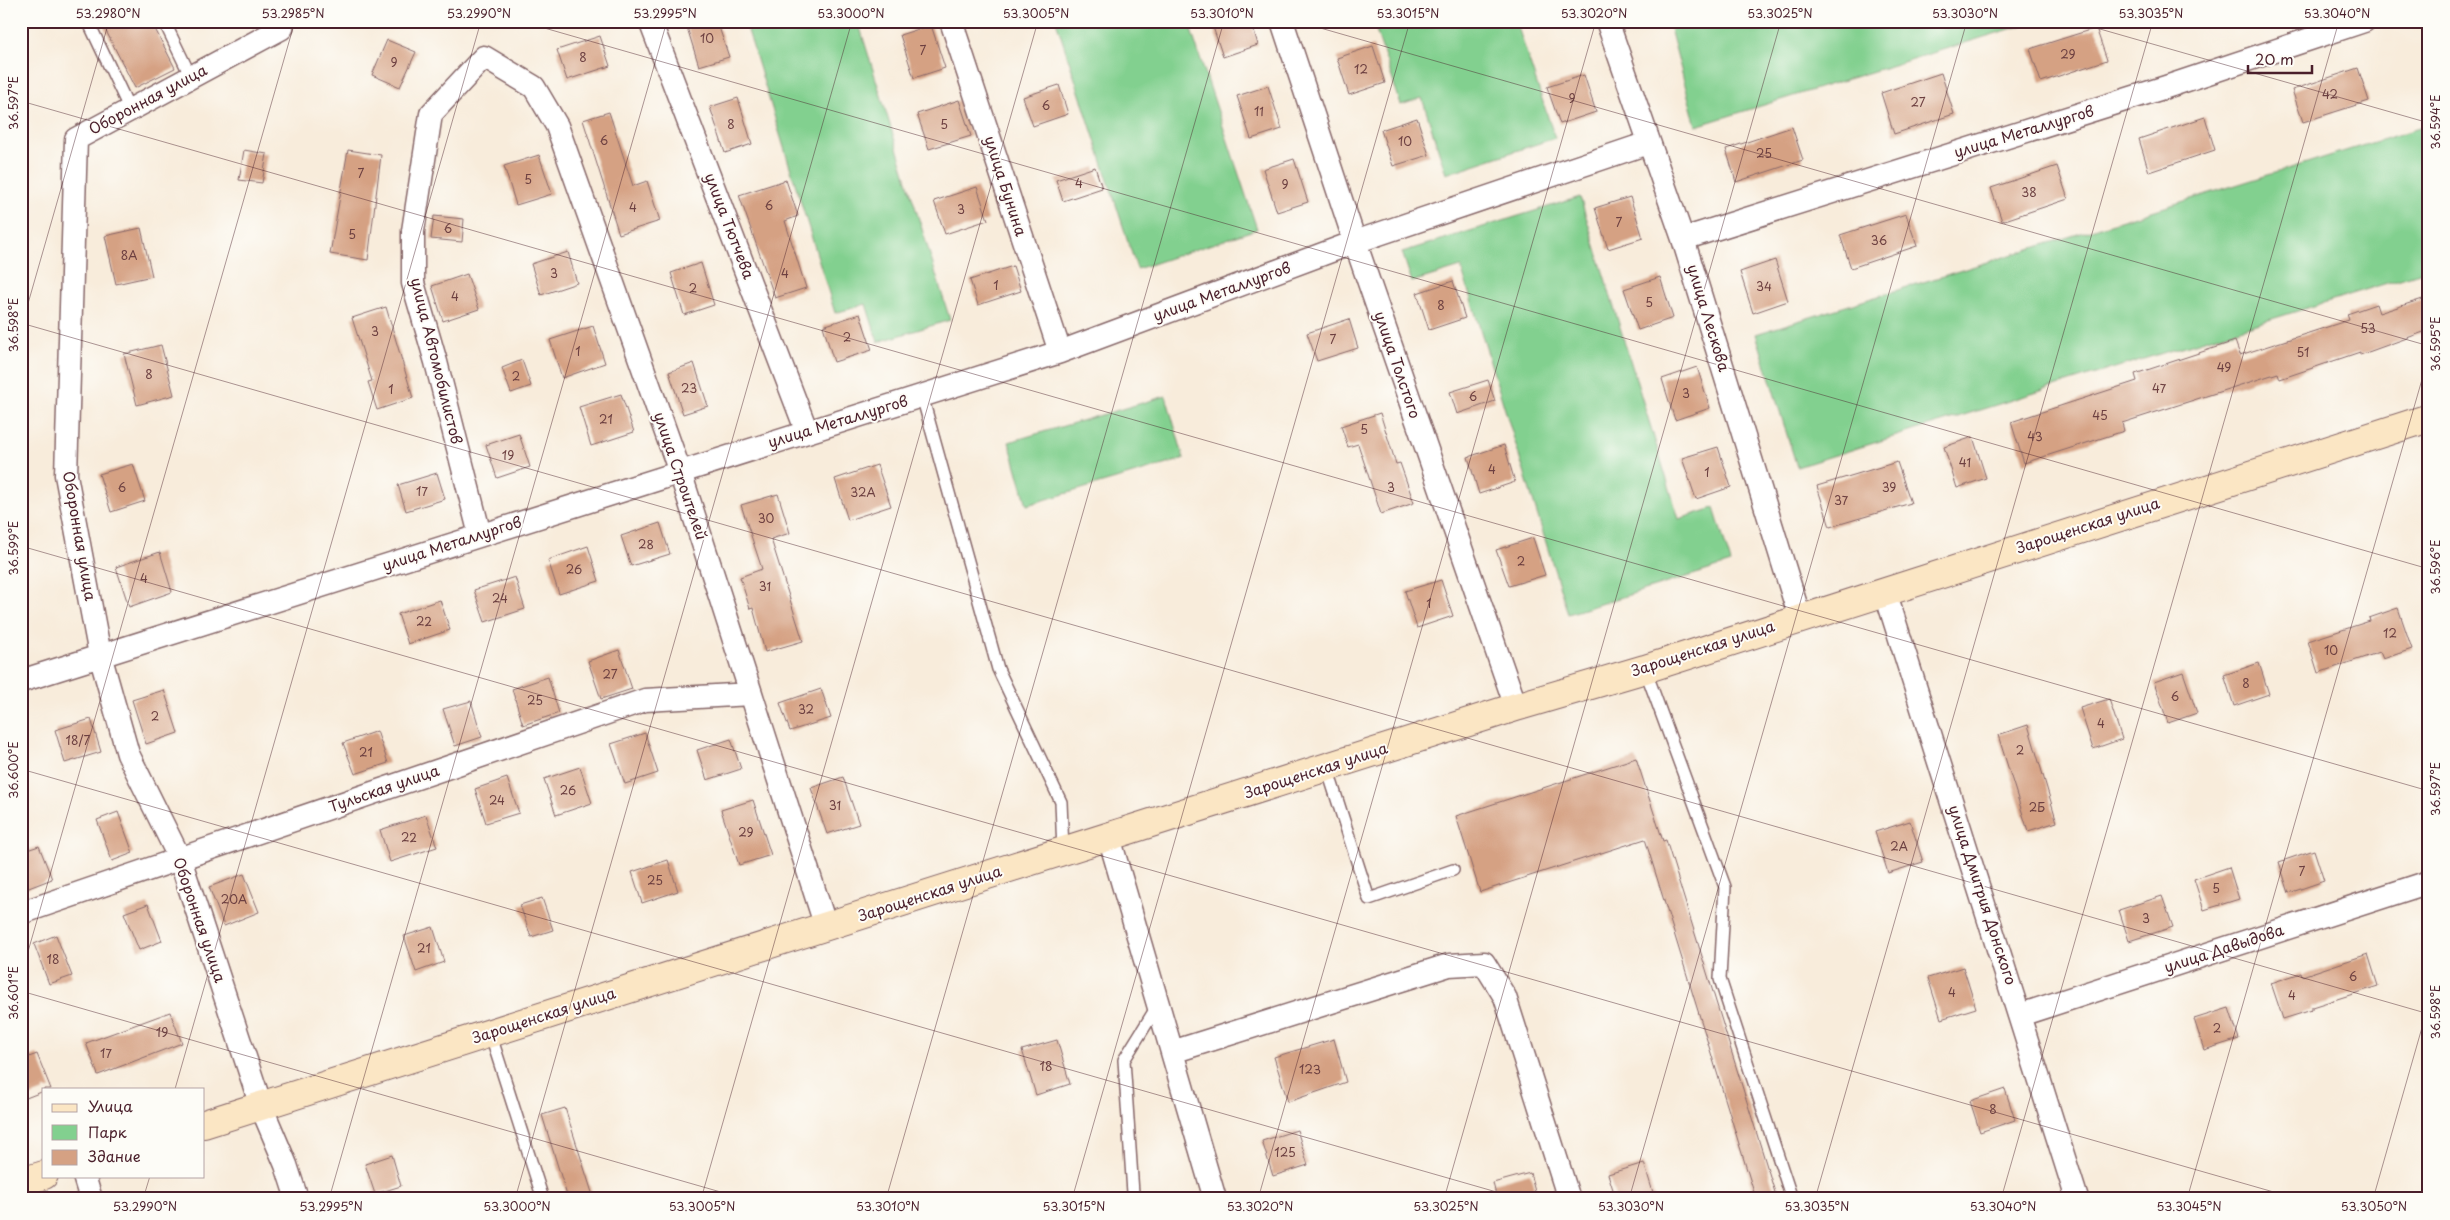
<svg xmlns="http://www.w3.org/2000/svg" width="2450" height="1220" font-family="'Playpen Sans',sans-serif">
<style>
.green{fill:#82d08f;stroke:#66785d}
.building{fill:#d5a183}
.lines{fill:none;stroke-linecap:round;stroke-linejoin:round}
.lane-casing{stroke:#876769;stroke-width:14}
.street-casing{stroke:#876769;stroke-width:25}
.secondary-casing{stroke:#876769;stroke-width:30}
.lane{stroke:#fff;stroke-width:11}
.street{stroke:#fff;stroke-width:22}
.secondary{stroke:#fbe6c4;stroke-width:28}
.ticks{fill:none;stroke:#4a1f2b;stroke-width:1;stroke-opacity:0.45}
.labels{text-anchor:middle;stroke-width:4;stroke-linejoin:round;paint-order:stroke}
.number-label{font-size:12px;fill:#6d4041}
.street-label{font-size:15px;fill:#4a1f2b;stroke:#fdfcf7}
.neatline{fill:none;stroke:#4a1f2b;stroke-width:2}
.ticks-label{font-size:12px;text-anchor:middle;fill:#4a1f2b}
</style>
<rect width="100%" height="100%" fill="#fdfcf7"/>
<filter id="ink" filterUnits="userSpaceOnUse"><feTurbulence type="fractalNoise" baseFrequency=".02" numOctaves="2"/><feDisplacementMap in="SourceGraphic" scale="10" xChannelSelector="R" yChannelSelector="G"/><feConvolveMatrix kernelMatrix="1 2 1 2 8 2 1 2 1" color-interpolation-filters="sRGB"/></filter>
<filter id="wash" filterUnits="userSpaceOnUse"><feTurbulence type="fractalNoise" baseFrequency=".0096" numOctaves="4" result="noise"/><feDisplacementMap in="SourceGraphic" scale="20" xChannelSelector="R" yChannelSelector="G"/><feGaussianBlur stdDeviation="1.12" result="paint"/><feColorMatrix in="noise" values="0 0 0 0 0 0 0 0 0 0 0 0 0 0 0 0 0 1.4 0 .05"/><feComposite in="paint" operator="in"/></filter>
<g filter="url(#wash)">
<rect width="100%" height="100%" fill="#f8ecdb"/>
<path class="green" d="M745,21H858L950,320L878,342L866,304L835,313Z
M1056,21H1188L1257,229L1137,269Z
M1373,21H1516L1555,138L1446,174L1422,98L1401,105Z
M1668,21H2036L1696,126Z
M2429,125V270L1797,467L1756,334Z
M1580,197L1679,519L1714,508L1731,563L1568,614L1461,267L1412,282L1402,252Z
M1166,396L1184,459L1027,505L1009,442Z"/>
<g id="blocks">
<path class="building" d="M101,21H151L175,68L135,88Z
M685,21H717L729,57L699,66Z
M1211,21H1251L1258,45L1223,57Z
M931,25L945,68L914,78L900,35Z
M2096,28L2107,60L2041,82L2030,49Z
M600,36L610,66L567,80L557,50Z
M387,40L416,52L400,87L372,75Z
M1373,46L1385,83L1349,95L1337,58Z
M2358,68L2369,101L2303,122L2292,90Z
M1941,73L1954,114L1894,134L1881,93Z
M1584,75L1596,112L1560,124L1547,87Z
M1059,85L1068,114L1033,126L1023,97Z
M1268,86L1282,129L1251,139L1237,96Z
M738,98L752,144L725,153L710,107Z
M959,100L971,136L929,149L917,114Z
M609,112L633,186L647,181L660,221L619,234L583,120Z
M2205,117L2215,150L2149,172L2139,139Z
M1417,118L1429,155L1393,166L1381,130Z
M1792,127L1803,160L1736,182L1726,149Z
M244,150L267,154L262,183L239,180Z
M348,150L381,155L368,260L330,254Z
M539,155L552,194L516,205L504,166Z
M1294,159L1308,202L1277,212L1263,169Z
M2057,166L2068,199L2002,221L1991,188Z
M1095,167L1102,188L1063,201L1056,180Z
M786,180L798,216L785,221L806,288L775,298L739,195Z
M977,187L988,220L945,234L934,201Z
M1630,197L1643,238L1608,249L1595,208Z
M1906,214L1917,246L1851,268L1840,235Z
M434,216L464,219L462,242L431,239Z
M141,228L152,276L116,284L105,236Z
M568,252L577,283L541,295L531,264Z
M1775,260L1788,301L1753,313L1740,272Z
M701,263L714,305L684,315L671,273Z
M1013,266L1021,291L978,305L970,280Z
M467,274L479,309L443,321L432,286Z
M1660,277L1673,318L1638,330L1624,289Z
M1453,281L1465,318L1429,330L1417,293Z
M2429,297V330L2360,355V352L2280,379L2278,373L2122,423L2124,431L2024,463L2011,422L2137,381L2135,374L2235,341L2240,355L2349,320L2347,314L2376,304L2379,313Z
M386,307L413,398L377,410L368,382L372,381L352,318Z
M860,314L872,350L834,362L823,326Z
M1349,319L1358,348L1317,361L1307,333Z
M593,326L605,363L562,378L550,340Z
M161,345L174,395L137,405L124,354Z
M522,360L531,386L511,393L502,368Z
M694,363L708,406L683,414L669,372Z
M1697,367L1710,408L1675,420L1662,379Z
M1488,380L1495,401L1457,414L1450,392Z
M621,394L634,432L591,446L579,407Z
M1380,413L1396,464L1400,463L1414,503L1381,514L1358,444L1348,447L1341,426Z
M519,434L530,467L497,478L486,445Z
M1973,437L1986,478L1957,488L1944,447Z
M1504,445L1515,482L1479,494L1468,457Z
M1718,447L1731,487L1696,499L1682,458Z
M1897,462L1911,503L1830,527L1817,486Z
M133,464L145,501L111,512L99,474Z
M877,465L891,506L848,520L835,479Z
M437,473L445,499L406,511L398,485Z
M778,494L790,533L771,539L803,641L765,652L753,608L750,609L740,577L762,569L741,505Z
M660,523L670,554L631,566L621,536Z
M1533,538L1545,575L1509,586L1496,550Z
M588,546L599,581L559,594L548,560Z
M160,552L172,592L129,607L116,567Z
M515,577L525,609L485,622L474,590Z
M1441,580L1453,616L1417,628L1405,591Z
M440,600L450,630L408,644L398,614Z
M2398,608L2412,649L2383,659L2380,652L2318,673L2308,641L2370,621L2369,618Z
M619,650L632,689L601,699L588,661Z
M2259,663L2269,694L2234,706L2224,675Z
M2183,672L2197,713L2168,723L2154,682Z
M548,677L559,713L523,725L512,689Z
M821,689L831,718L790,731L780,703Z
M164,690L178,733L146,744L132,700Z
M2109,699L2122,739L2093,749L2080,708Z
M471,701L482,737L455,746L443,709Z
M91,719L101,752L65,763L55,730Z
M2028,725L2057,822L2028,831L1998,735Z
M377,731L388,763L355,774L343,743Z
M645,733L658,773L625,784L611,744Z
M731,739L741,769L707,780L697,750Z
M1636,758L1663,841L1666,840L1777,1199H1756L1645,839L1480,892L1456,816Z
M580,767L592,803L556,815L544,779Z
M843,777L859,824L827,834L811,788Z
M507,778L519,813L486,823L475,789Z
M753,800L771,855L739,865L721,810Z
M118,812L133,853L112,861L97,820Z
M426,815L437,847L390,862L380,830Z
M1910,821L1923,862L1888,873L1875,832Z
M39,846L52,879L21,891V852Z
M2314,850L2324,881L2289,893L2279,862Z
M668,860L678,891L642,903L632,872Z
M2229,867L2239,899L2204,910L2194,879Z
M244,874L259,912L224,926L209,887Z
M2162,896L2173,927L2129,941L2119,910Z
M542,898L553,930L531,937L520,905Z
M148,904L162,941L139,950L124,913Z
M433,927L444,962L416,972L404,936Z
M56,935L72,976L49,984L34,944Z
M2368,954L2378,986L2312,1007V1010L2283,1019L2271,983L2301,973L2302,976Z
M1963,967L1976,1008L1941,1019L1928,978Z
M2229,1008L2239,1039L2204,1050L2194,1019Z
M170,1012L182,1043L98,1075L86,1043Z
M1334,1039L1346,1082L1288,1102L1274,1057Z
M1057,1040L1070,1084L1036,1095L1022,1050Z
M37,1054L51,1089H44V1091L21,1100V1060Z
M2005,1089L2015,1120L1980,1132L1970,1101Z
M565,1108L594,1199H568L542,1115Z
M1297,1130L1308,1165L1273,1176L1262,1141Z
M392,1155L401,1186L375,1194L365,1164Z
M1644,1163L1655,1199H1616L1608,1174Z
M1530,1173L1537,1199H1497L1493,1183Z"/>
</g>
</g>
<g filter="url(#ink)">
<use href="#blocks" fill-opacity="0" stroke="#876769" stroke-width="1"/>
<g class="lines">
<defs>
<path id="lane" d="M88,21L130,110
M164,21L191,77
M922,396L998,669L1061,802L1063,851
M1645,669L1725,887L1720,979L1792,1199
M1327,768L1369,899L1453,870
M490,1033L543,1199
M1131,1199L1133,1193L1124,1060L1158,1005"/>
<path id="street" d="M280,21L282,28L76,139L66,475L100,655L128,754L180,859L261,1106L286,1165L297,1199
M650,21L807,432
M951,21L1060,352
M1282,21L1355,242L1516,707
M1607,21L1683,239L1800,618
M1683,239L2166,87L2364,21
M480,535L436,362L413,283V231L431,114L484,57L534,87L557,126L680,472L826,927
M1885,591L2077,1199
M21,681L1060,352L1355,242L1648,143
M1109,837L1215,1199
M21,913L645,700L751,694
M2020,1015L2429,882
M1172,1052L1449,965L1484,963L1505,997L1569,1199
M84,1176L91,1199"/>
<path id="secondary" d="M204,1124L1516,707L1645,669L2429,418
M21,1182L44,1175"/>
</defs>
<use href="#lane" class="lane-casing"/>
<use href="#street" class="street-casing"/>
<use href="#secondary" class="secondary-casing"/>
<use href="#lane" class="lane"/>
<use href="#street" class="street"/>
<use href="#secondary" class="secondary"/>
</g>
</g>
<path class="ticks" d="M520,21L2429,569M1296,21L2429,346M2072,21L2429,123M21,101L2429,791M21,323L2429,1014M21,328L109,21M21,546L2298,1199M21,769L1521,1199M21,976L295,21M21,991L745,1199M175,1089L481,21M143,1199L150,1176M329,1199L667,21M515,1199L852,21M701,1199L1038,21M886,1199L1224,21M1072,1199L1410,21M1258,1199L1596,21M1444,1199L1781,21M1629,1199L1967,21M1815,1199L2153,21M2001,1199L2339,21M2187,1199L2429,355M2373,1199L2429,1003"/>
<g class="labels">
<g class="number-label">
<text x="707" y="43">10</text>
<text x="923" y="55">7</text>
<text x="2068" y="59">29</text>
<text x="583" y="62">8</text>
<text x="394" y="67">9</text>
<text x="1361" y="74">12</text>
<text x="2330" y="99">42</text>
<text x="1572" y="103">9</text>
<text x="1918" y="107">27</text>
<text x="1046" y="110">6</text>
<text x="1259" y="116">11</text>
<text x="731" y="129">8</text>
<text x="944" y="129">5</text>
<text x="604" y="145">6</text>
<text x="1405" y="146">10</text>
<text x="1764" y="158">25</text>
<text x="361" y="178">7</text>
<text x="528" y="184">5</text>
<text x="1079" y="188">4</text>
<text x="1285" y="189">9</text>
<text x="2029" y="197">38</text>
<text x="769" y="210">6</text>
<text x="633" y="212">4</text>
<text x="961" y="214">3</text>
<text x="1619" y="227">7</text>
<text x="448" y="233">6</text>
<text x="352" y="239">5</text>
<text x="1879" y="245">36</text>
<text x="129" y="260">8А</text>
<text x="554" y="278">3</text>
<text x="785" y="278">4</text>
<text x="996" y="290">1</text>
<text x="1764" y="291">34</text>
<text x="693" y="293">2</text>
<text x="455" y="301">4</text>
<text x="1649" y="307">5</text>
<text x="1441" y="310">8</text>
<text x="2368" y="333">53</text>
<text x="375" y="336">3</text>
<text x="847" y="342">2</text>
<text x="1333" y="344">7</text>
<text x="578" y="356">1</text>
<text x="2303" y="357">51</text>
<text x="2224" y="372">49</text>
<text x="149" y="379">8</text>
<text x="516" y="381">2</text>
<text x="689" y="393">23</text>
<text x="2159" y="393">47</text>
<text x="391" y="394">1</text>
<text x="1686" y="398">3</text>
<text x="1473" y="401">6</text>
<text x="2100" y="420">45</text>
<text x="606" y="424">21</text>
<text x="1364" y="434">5</text>
<text x="2035" y="441">43</text>
<text x="508" y="460">19</text>
<text x="1965" y="467">41</text>
<text x="1492" y="474">4</text>
<text x="1707" y="477">1</text>
<text x="122" y="492">6</text>
<text x="1391" y="492">3</text>
<text x="1889" y="492">39</text>
<text x="422" y="496">17</text>
<text x="863" y="497">32А</text>
<text x="1841" y="505">37</text>
<text x="766" y="523">30</text>
<text x="646" y="549">28</text>
<text x="1521" y="566">2</text>
<text x="574" y="574">26</text>
<text x="144" y="583">4</text>
<text x="765" y="591">31</text>
<text x="500" y="603">24</text>
<text x="1429" y="608">1</text>
<text x="424" y="626">22</text>
<text x="2390" y="638">12</text>
<text x="2331" y="655">10</text>
<text x="610" y="679">27</text>
<text x="2246" y="688">8</text>
<text x="2175" y="701">6</text>
<text x="535" y="705">25</text>
<text x="806" y="714">32</text>
<text x="155" y="721">2</text>
<text x="2101" y="728">4</text>
<text x="78" y="745">18/7</text>
<text x="2020" y="755">2</text>
<text x="366" y="757">21</text>
<text x="568" y="795">26</text>
<text x="497" y="805">24</text>
<text x="835" y="810">31</text>
<text x="2037" y="812">2Б</text>
<text x="746" y="837">29</text>
<text x="409" y="842">22</text>
<text x="1899" y="851">2А</text>
<text x="2302" y="876">7</text>
<text x="655" y="885">25</text>
<text x="2216" y="893">5</text>
<text x="234" y="904">20А</text>
<text x="2146" y="923">3</text>
<text x="424" y="953">21</text>
<text x="53" y="964">18</text>
<text x="2353" y="981">6</text>
<text x="1952" y="997">4</text>
<text x="2292" y="1000">4</text>
<text x="2217" y="1033">2</text>
<text x="162" y="1037">19</text>
<text x="106" y="1058">17</text>
<text x="1046" y="1071">18</text>
<text x="1310" y="1074">123</text>
<text x="1993" y="1114">8</text>
<text x="1285" y="1157">125</text>
</g>
<g class="street-label">
<text transform="translate(148 100) rotate(-28)" y="5">Оборонная улица</text>
<text transform="translate(2024 132) rotate(-17)" y="5">улица Металлургов</text>
<text transform="translate(1005 186) rotate(72)" y="5">улица Бунина</text>
<text transform="translate(729 226) rotate(69)" y="5">улица Тютчева</text>
<text transform="translate(1222 292) rotate(-20)" y="5">улица Металлургов</text>
<text transform="translate(1708 318) rotate(73)" y="5">улица Лескова</text>
<text transform="translate(436 361) rotate(76)" y="5">улица Автомобилистов</text>
<text transform="translate(1397 365) rotate(71)" y="5">улица Толстого</text>
<text transform="translate(838 422) rotate(-17)" y="5">улица Металлургов</text>
<text transform="translate(680 476) rotate(71)" y="5">улица Строителей</text>
<text transform="translate(2088 526) rotate(-18)" y="5">Зарощенская улица</text>
<text transform="translate(79 536) rotate(80)" y="5">Оборонная улица</text>
<text transform="translate(452 544) rotate(-18)" y="5">улица Металлургов</text>
<text transform="translate(1703 649) rotate(-18)" y="5">Зарощенская улица</text>
<text transform="translate(1316 771) rotate(-18)" y="5">Зарощенская улица</text>
<text transform="translate(384 789) rotate(-19)" y="5">Тульская улица</text>
<text transform="translate(930 894) rotate(-18)" y="5">Зарощенская улица</text>
<text transform="translate(1982 895) rotate(72)" y="5">улица Дмитрия Донского</text>
<text transform="translate(199 920) rotate(71)" y="5">Оборонная улица</text>
<text transform="translate(2224 949) rotate(-18)" y="5">улица Давыдова</text>
<text transform="translate(544 1016) rotate(-18)" y="5">Зарощенская улица</text>
</g>
</g>
<rect width="2450" height="1220" fill="none" stroke="#fdfcf7" stroke-width="55"/>
<rect x="42" y="1088" width="162" height="90" fill="#fdfcf7" stroke="#b5a4a5"/>
<rect x="52" y="1104" width="25" height="8" fill="#fbe6c4" stroke="#b5a4a5"/>
<text x="88" y="1112" font-size="15" fill="#4a1f2b">Улица</text>
<rect x="52" y="1125" width="25" height="15" fill="#82d08f" stroke="#b5a4a5"/>
<text x="88" y="1138" font-size="15" fill="#4a1f2b">Парк</text>
<rect x="52" y="1150" width="25" height="15" fill="#d5a183" stroke="#b5a4a5"/>
<text x="88" y="1162" font-size="15" fill="#4a1f2b">Здание</text>
<path d="M2248 65v8h64v-8" fill="none" stroke="#4a1f2b" stroke-width="2.5"/>
<text x="2255" y="65" font-size="15" fill="#4a1f2b" stroke="#fdfcf7" stroke-width="4" paint-order="stroke">20 m</text>
<rect x="28" y="28" width="2394" height="1164" class="neatline"/>
<g class="ticks-label">
<text x="108" y="18">53.2980°N</text>
<text x="293" y="18">53.2985°N</text>
<text x="479" y="18">53.2990°N</text>
<text x="665" y="18">53.2995°N</text>
<text x="851" y="18">53.3000°N</text>
<text x="1036" y="18">53.3005°N</text>
<text x="1222" y="18">53.3010°N</text>
<text x="1408" y="18">53.3015°N</text>
<text x="1594" y="18">53.3020°N</text>
<text x="1780" y="18">53.3025°N</text>
<text x="1965" y="18">53.3030°N</text>
<text x="2151" y="18">53.3035°N</text>
<text x="2337" y="18">53.3040°N</text>
<text transform="translate(14 103) rotate(-90)" y="4">36.597°E</text>
<text transform="translate(2436 122) rotate(-90)" y="4">36.594°E</text>
<text transform="translate(14 325) rotate(-90)" y="4">36.598°E</text>
<text transform="translate(2436 344) rotate(-90)" y="4">36.595°E</text>
<text transform="translate(14 548) rotate(-90)" y="4">36.599°E</text>
<text transform="translate(2436 567) rotate(-90)" y="4">36.596°E</text>
<text transform="translate(14 770) rotate(-90)" y="4">36.600°E</text>
<text transform="translate(2436 789) rotate(-90)" y="4">36.597°E</text>
<text transform="translate(14 993) rotate(-90)" y="4">36.601°E</text>
<text transform="translate(2436 1012) rotate(-90)" y="4">36.598°E</text>
<text x="145" y="1211">53.2990°N</text>
<text x="331" y="1211">53.2995°N</text>
<text x="517" y="1211">53.3000°N</text>
<text x="702" y="1211">53.3005°N</text>
<text x="888" y="1211">53.3010°N</text>
<text x="1074" y="1211">53.3015°N</text>
<text x="1260" y="1211">53.3020°N</text>
<text x="1446" y="1211">53.3025°N</text>
<text x="1631" y="1211">53.3030°N</text>
<text x="1817" y="1211">53.3035°N</text>
<text x="2003" y="1211">53.3040°N</text>
<text x="2189" y="1211">53.3045°N</text>
<text x="2374" y="1211">53.3050°N</text>
</g>
</svg>
